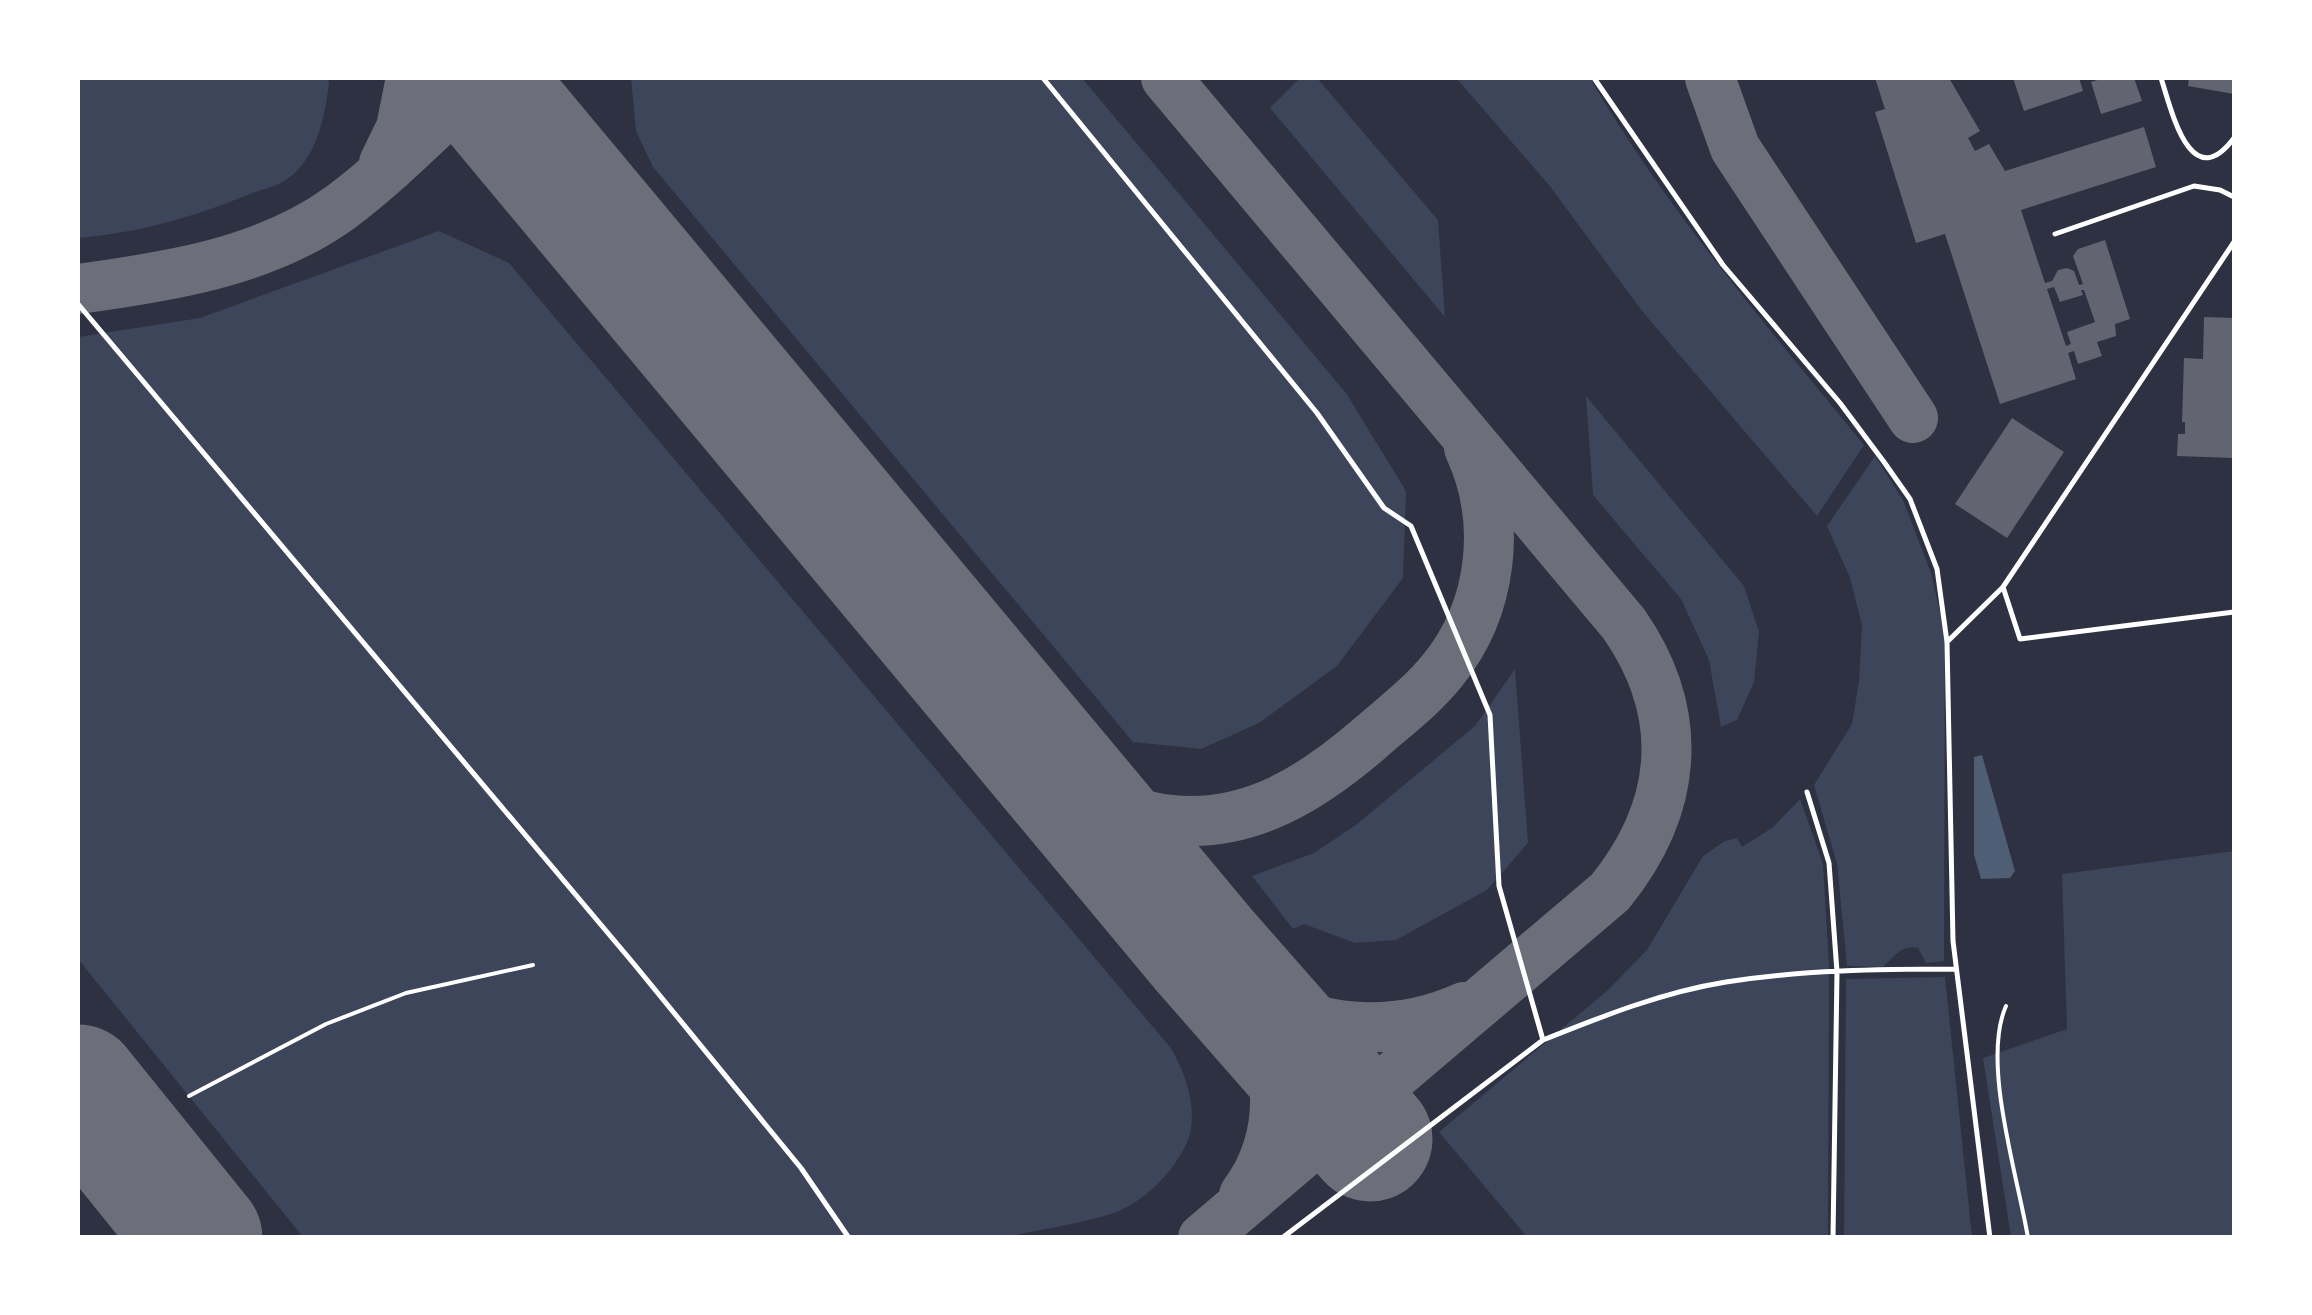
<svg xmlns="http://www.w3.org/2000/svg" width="2312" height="1315" font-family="'Crimson Pro',serif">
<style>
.green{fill:#3c4559}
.water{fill:#4f5d75}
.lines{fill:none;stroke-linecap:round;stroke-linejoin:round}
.taxiway{stroke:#6c6f7a;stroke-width:50}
.runway{stroke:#6c6f7a;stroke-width:125}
.building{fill:#626471;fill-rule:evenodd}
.path{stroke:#fff;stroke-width:4}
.service{stroke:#fff;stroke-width:5}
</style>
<rect width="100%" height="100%" fill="#2d3142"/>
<path class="green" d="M78,78H327L329,83C325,117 317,159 286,180C276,186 261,190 250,194C194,217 138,233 78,238Z
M631,78H1082L1346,393L1406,491L1403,578L1337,666L1259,723L1201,749L1133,742L653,167L636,131Z
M1300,78H1317L1438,220L1445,317L1270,108Z
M1456,78H1590C1667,210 1767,326 1864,445L1817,516L1642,311L1549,185Z
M439,231L509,263L1170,1047C1185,1071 1198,1109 1189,1137C1178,1168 1145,1202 1114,1213C1080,1224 1042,1229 1007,1237H303L78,959V337L200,318Z
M1586,396L1744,586L1759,632L1754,682L1737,720L1721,727L1709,660L1681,599L1593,495Z
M1875,456L1903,500L1931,573L1945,634L1944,961L1926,963L1918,948C1902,944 1894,957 1883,967L1847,966L1837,864L1814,785L1852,724L1859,681L1862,625L1850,578L1827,526Z
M1515,669L1528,843L1487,890L1396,940L1355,943L1304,924L1293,929L1252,876L1314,853L1357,824L1475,726Z
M1800,799L1823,864L1829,965L1828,1237H1527L1439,1132L1608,990L1647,950L1703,856L1725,841L1737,838L1742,847L1772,828Z
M2234,851V1237H2011L1983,1058L2067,1029L2062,874Z
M1945,977L1972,1237H1844L1846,979Z"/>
<path class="water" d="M1982,755L2015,871L2010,878L1981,879L1974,855V757Z"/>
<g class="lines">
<path class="taxiway" d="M1166,78L1624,624C1687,715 1678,808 1610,892L1203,1238
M1710,78L1735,148L1913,418
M384,163L401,128L411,78
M78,289C167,277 266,262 341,207C392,169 438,120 485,78
M1023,733C1067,774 1108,814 1171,820C1250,828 1312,788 1369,739C1394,717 1421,697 1442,671C1493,609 1503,521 1469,448
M1204,950C1226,969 1248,989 1273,1003C1332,1035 1404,1034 1464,1007
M1229,978C1281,1038 1293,1129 1244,1195"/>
<path class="runway" d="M477,78L1204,950L1370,1139
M78,1087L200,1238"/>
</g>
<path class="building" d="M1875,78H1949L1980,131L1968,138L1975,151L1989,144L2005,171L2144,127L2156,167L2021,210L2045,283L2052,281L2058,270L2067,268L2074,271L2079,285L2083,284L2073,256L2078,249L2105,240L2130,319L2115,324L2116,336L2097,342L2102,356L2078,364L2074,351L2068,353L2076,379L2000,404L1945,234L1916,243L1875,112L1885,109ZM2054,287L2060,302L2083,295L2081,290H2084L2095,322L2067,332L2071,344L2066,346L2047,289Z
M2013,78H2079L2083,91L2024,111Z
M2104,78H2134L2142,101L2101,114L2091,82Z
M2189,78H2234V94L2188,86Z
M2204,317L2234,318V458L2177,456L2178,434H2185V422H2182L2184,358L2203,359Z
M2012,418L2064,452L2007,538L1955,504Z"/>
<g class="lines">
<path class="path" d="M2006,1006C1981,1062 2018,1177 2028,1238
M189,1096L326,1024L406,993L533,965"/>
<path class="service" d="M1043,78L1317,413L1384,508L1411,526L1490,715L1499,886L1543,1040
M1594,78L1723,265L1840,403L1884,462L1910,499L1937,569L1947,642L1953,941L1990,1238
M2161,78C2171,108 2190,197 2234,138
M2055,234L2194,186L2220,190L2234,197
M2234,242L2003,587L2020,639L2234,612
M78,304L634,964L801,1168L849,1238
M1948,641L2003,587
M1807,792L1829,863L1837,972L1833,1238
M1282,1238L1543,1040C1603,1016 1663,992 1726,982C1802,970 1880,969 1956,969"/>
</g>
<rect width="2312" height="1315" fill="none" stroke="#ffffff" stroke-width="160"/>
</svg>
